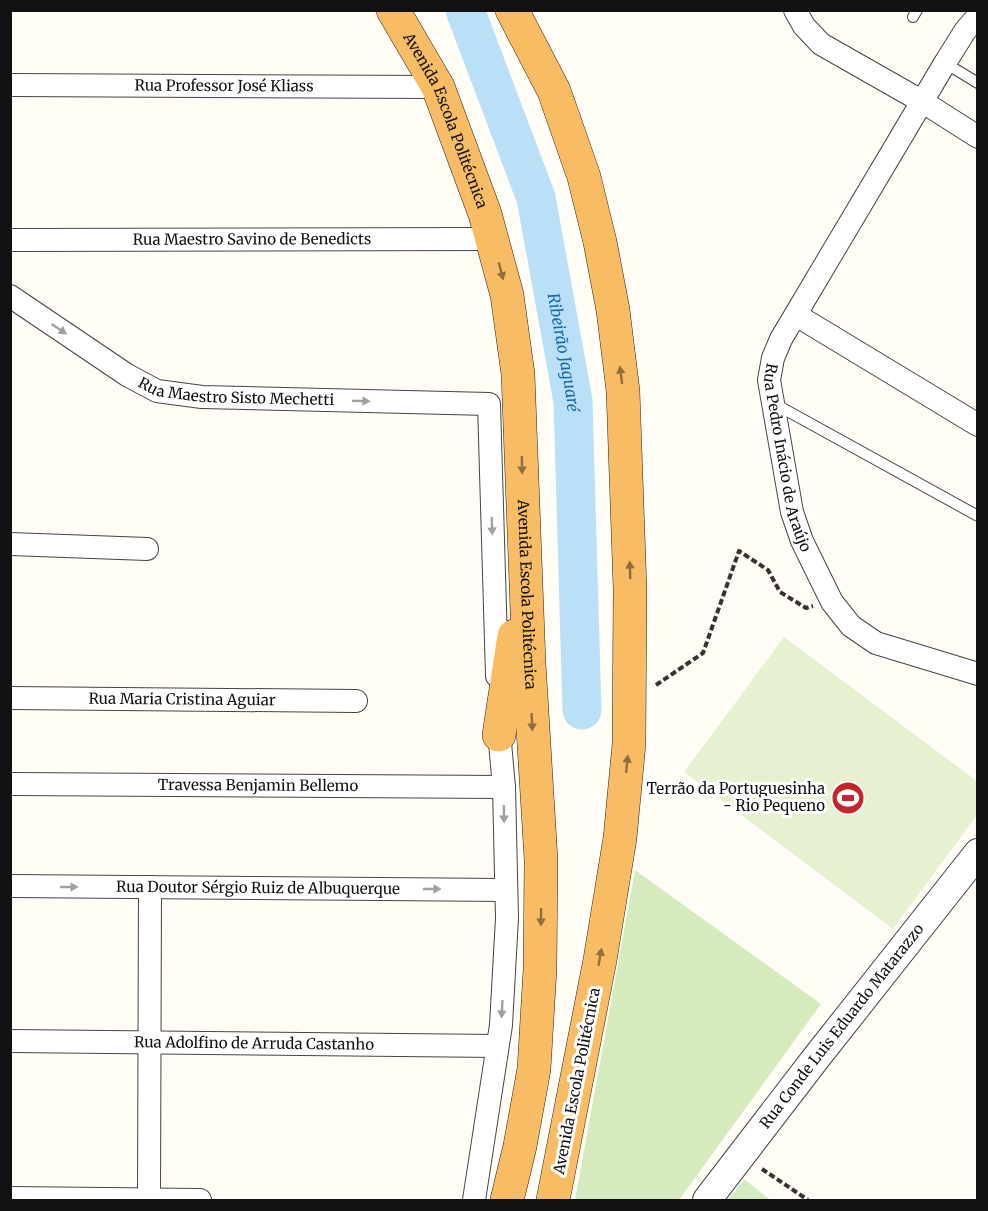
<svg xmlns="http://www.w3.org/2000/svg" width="988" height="1211" font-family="Merriweather,serif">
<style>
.green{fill:#d5ebbd}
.pitch{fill:#e6f2cf}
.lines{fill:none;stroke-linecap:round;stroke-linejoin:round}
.river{stroke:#b9e0f7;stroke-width:39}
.service-casing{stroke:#444;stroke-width:12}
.minor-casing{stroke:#444;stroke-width:24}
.tertiary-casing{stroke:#444;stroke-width:30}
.trunk-casing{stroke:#222;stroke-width:34}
.path{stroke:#333;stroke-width:4;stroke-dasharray:6 3;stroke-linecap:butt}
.service{stroke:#fff;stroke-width:10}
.minor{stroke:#fff;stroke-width:22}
.tertiary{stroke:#fff;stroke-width:28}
.trunk{stroke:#f7bc64;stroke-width:33}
.oneway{fill:#906f3f}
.oneway2{fill:#a0a0a0}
.labels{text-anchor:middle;stroke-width:6;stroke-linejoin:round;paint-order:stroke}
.street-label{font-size:15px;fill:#111;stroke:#fff}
.poi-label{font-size:15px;fill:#111;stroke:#fff;text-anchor:end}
.water-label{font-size:16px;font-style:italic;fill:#1768a6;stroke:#fff}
</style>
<rect width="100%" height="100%" fill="#fffdf5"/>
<path class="green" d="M635,870L821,1004L679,1200H575Z
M744,1179L769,1199L768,1200H728Z"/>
<path class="pitch" d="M784,637L977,781V815L893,929L684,772Z"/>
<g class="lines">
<path class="river" id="s1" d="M465,10L536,198L573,401L582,710"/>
<defs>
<path id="service" d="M913,17L917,10
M945,63L978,83
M773,403L978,516"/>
<g id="minor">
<path d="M795,10L804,26L821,44L923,102L978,137"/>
<path id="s2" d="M978,16L965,31L945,63L781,339L773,358L769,380L792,512L802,541L832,602L851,626L876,643L978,674"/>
<path id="s3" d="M10,85L438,87"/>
<path id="s4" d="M10,240L492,239"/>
<path id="s5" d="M10,296L127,375L157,391L202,397L489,404L497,676"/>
<path d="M796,315L978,425"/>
<path d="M10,544L147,549"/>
<path id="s6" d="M10,698L356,701"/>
<path id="s7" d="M10,784L504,787"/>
<path id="s8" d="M10,886L506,890"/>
<path id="s9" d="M10,1041L497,1046"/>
<path d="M10,1198L200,1200"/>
<path d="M149,1200L150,887"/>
<path d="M474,1200L501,1025L507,918L504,787L498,721"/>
</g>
<g id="tertiary">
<path id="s10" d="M707,1200L816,1058L978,853"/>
</g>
<g id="trunk">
<path id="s11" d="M393,10L438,87L485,214L507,295L518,374L529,663L541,860L540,969L534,1069L520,1146L507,1200"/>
<path d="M512,10L554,91L584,177L600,242L613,310L623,391L630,589L629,744L620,838L600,960L553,1200"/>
<path d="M499,735L514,636"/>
</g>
</defs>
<use href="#service" class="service-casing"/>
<use href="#minor" class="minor-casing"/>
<use href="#tertiary" class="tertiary-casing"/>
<use href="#trunk" class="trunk-casing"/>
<path class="path" d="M656,685L703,653L739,551L768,570L780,592L806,608L813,606
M762,1169L808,1200"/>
<use href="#service" class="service"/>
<use href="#minor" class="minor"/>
<use href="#tertiary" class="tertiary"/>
<use href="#trunk" class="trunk"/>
</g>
<defs><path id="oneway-solid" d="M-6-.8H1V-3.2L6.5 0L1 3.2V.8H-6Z" transform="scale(1.5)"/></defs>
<g class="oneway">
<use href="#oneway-solid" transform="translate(501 271) rotate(75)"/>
<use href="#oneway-solid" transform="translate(621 375) rotate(-97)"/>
<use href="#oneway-solid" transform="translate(522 465) rotate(89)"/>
<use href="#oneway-solid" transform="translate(630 570) rotate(-92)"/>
<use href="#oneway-solid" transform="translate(532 722) rotate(87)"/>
<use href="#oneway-solid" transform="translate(627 764) rotate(-84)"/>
<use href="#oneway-solid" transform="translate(541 917) rotate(90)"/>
<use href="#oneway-solid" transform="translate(600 957) rotate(-80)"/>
</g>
<g class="oneway2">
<use href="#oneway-solid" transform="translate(59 329) rotate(34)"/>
<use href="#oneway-solid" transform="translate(361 401) rotate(1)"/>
<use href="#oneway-solid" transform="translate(492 526) rotate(88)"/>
<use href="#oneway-solid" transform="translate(504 814) rotate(89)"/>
<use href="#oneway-solid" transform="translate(69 887)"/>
<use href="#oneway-solid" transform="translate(432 889)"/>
<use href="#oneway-solid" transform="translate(502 1009) rotate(93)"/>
</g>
<defs>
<symbol id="stadium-disc" viewBox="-11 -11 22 22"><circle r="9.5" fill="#c4262e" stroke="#fff"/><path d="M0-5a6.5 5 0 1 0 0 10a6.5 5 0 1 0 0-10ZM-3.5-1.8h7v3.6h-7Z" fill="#fff"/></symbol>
</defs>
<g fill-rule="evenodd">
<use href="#stadium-disc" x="829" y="779" width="38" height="38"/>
</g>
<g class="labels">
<g class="street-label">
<text dy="5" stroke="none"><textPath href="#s3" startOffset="214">Rua Professor José Kliass</textPath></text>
<text dy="5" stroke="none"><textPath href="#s11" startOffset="123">Avenida Escola Politécnica</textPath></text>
<text dy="5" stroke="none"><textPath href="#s4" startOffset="242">Rua Maestro Savino de Benedicts</textPath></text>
<text dy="5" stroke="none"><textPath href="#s5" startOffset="254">Rua Maestro Sisto Mechetti</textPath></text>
<text dy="5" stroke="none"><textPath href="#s2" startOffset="501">Rua Pedro Inácio de Araújo</textPath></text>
<text dy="5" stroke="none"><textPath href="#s11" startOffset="609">Avenida Escola Politécnica</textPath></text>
<text dy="5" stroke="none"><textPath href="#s6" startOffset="172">Rua Maria Cristina Aguiar</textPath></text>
<text dy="5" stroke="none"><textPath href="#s7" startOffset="248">Travessa Benjamin Bellemo</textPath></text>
<text dy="5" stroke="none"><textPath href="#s8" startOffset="248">Rua Doutor Sérgio Ruiz de Albuquerque</textPath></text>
<text dy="5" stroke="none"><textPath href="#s10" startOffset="220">Rua Conde Luis Eduardo Matarazzo</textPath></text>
<text dy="5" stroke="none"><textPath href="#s9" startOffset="244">Rua Adolfino de Arruda Castanho</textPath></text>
<text transform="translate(577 1081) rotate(-79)" y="5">Avenida Escola Politécnica</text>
</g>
<g class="poi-label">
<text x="825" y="794">Terrão da Portuguesinha<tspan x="825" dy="17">- Rio Pequeno</tspan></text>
</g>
<g class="water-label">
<text dy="6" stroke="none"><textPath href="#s1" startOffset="358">Ribeirão Jaguaré</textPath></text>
</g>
</g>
<rect width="988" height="1211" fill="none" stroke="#111111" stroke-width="24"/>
</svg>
